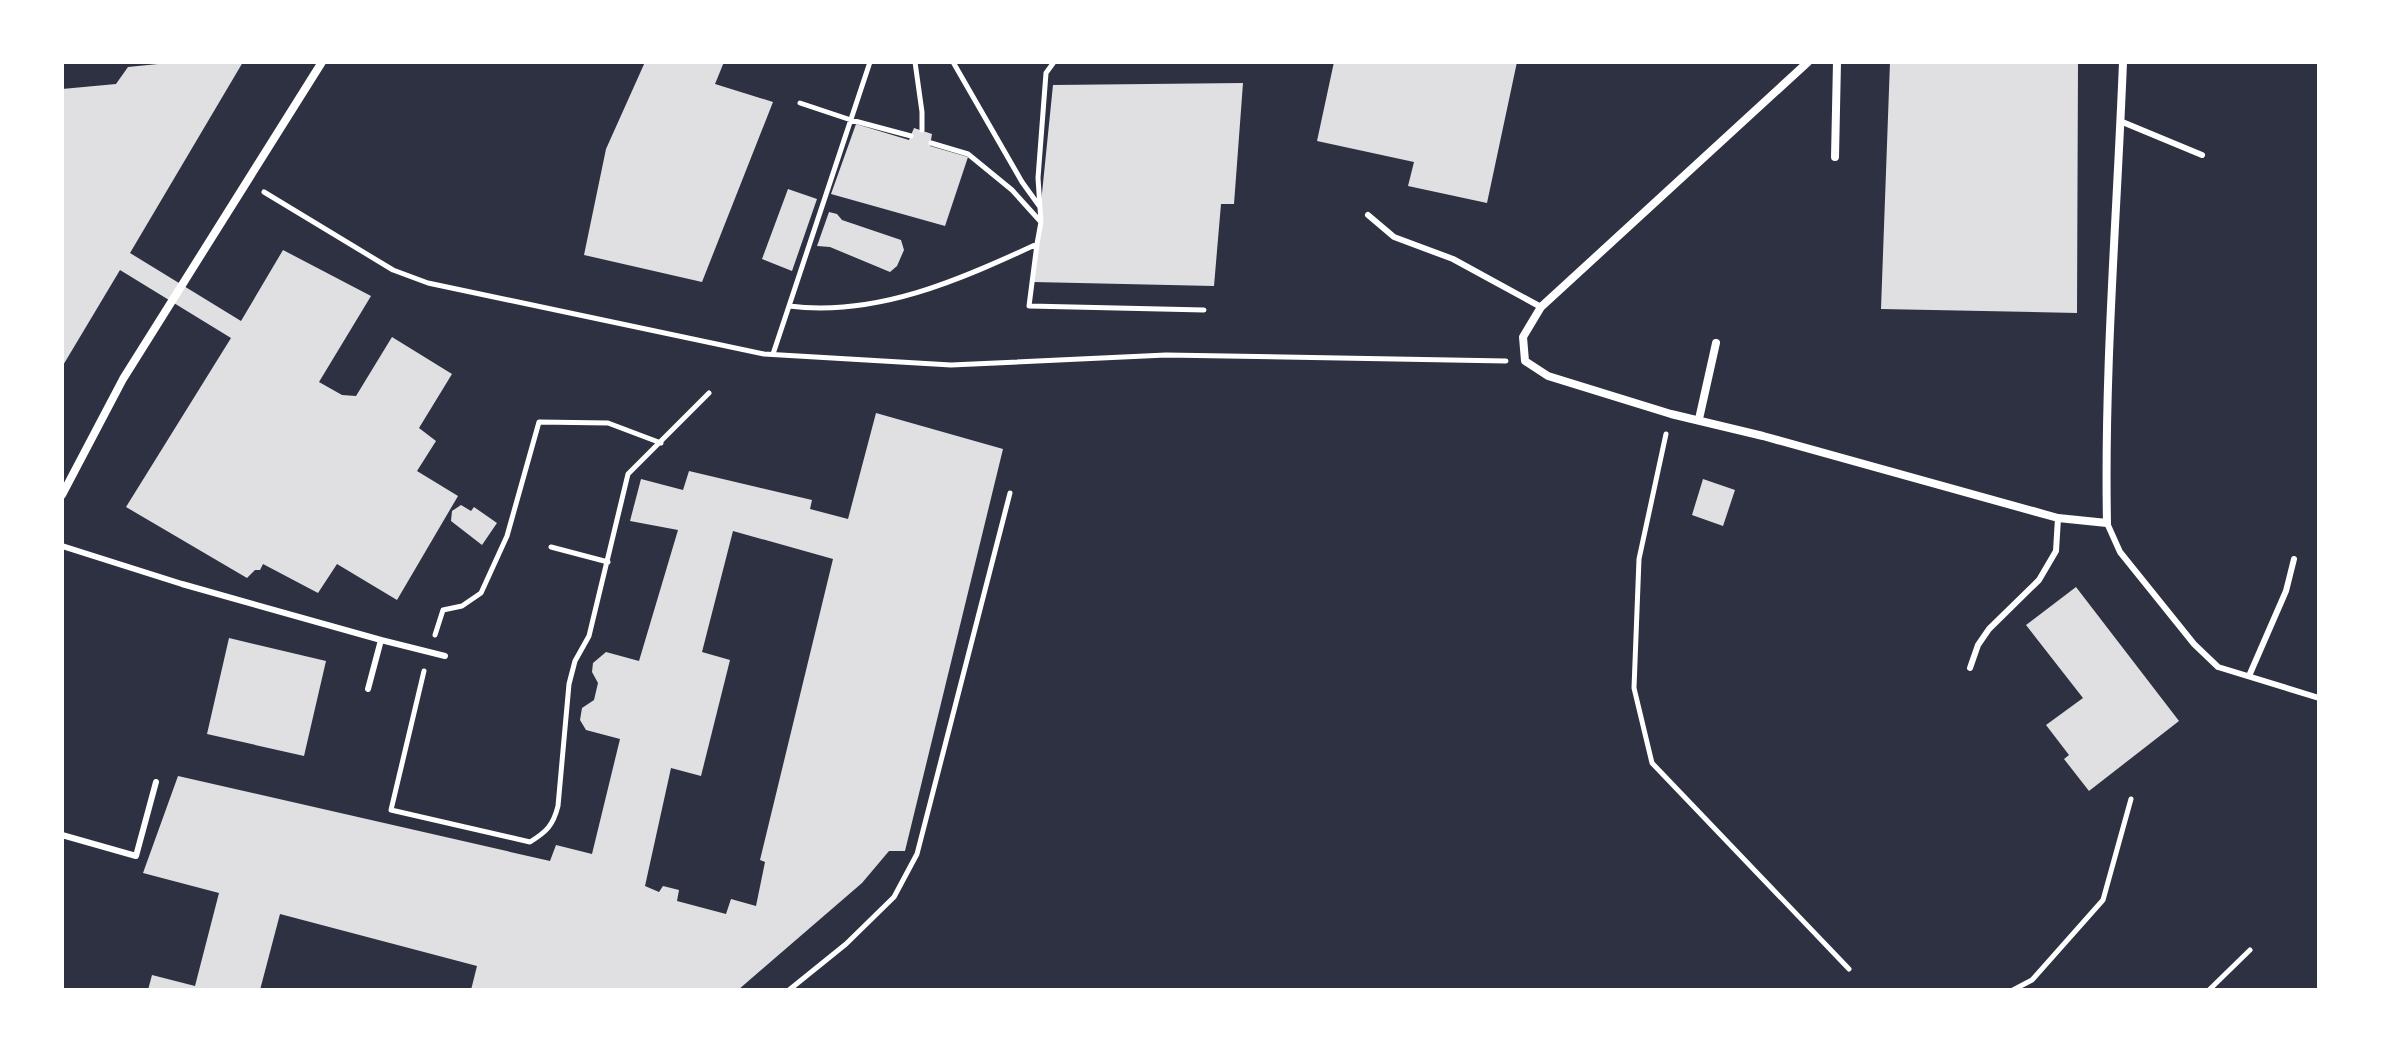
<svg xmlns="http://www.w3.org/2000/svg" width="2381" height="1052" font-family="'DM Sans',sans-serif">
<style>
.building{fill:#e0e0e3;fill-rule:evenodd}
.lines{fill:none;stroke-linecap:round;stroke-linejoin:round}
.path{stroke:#fff;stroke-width:5}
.service{stroke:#fff;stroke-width:6}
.minor{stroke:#fff;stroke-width:8}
</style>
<rect width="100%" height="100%" fill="#2d3142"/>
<path class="building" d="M178,62H243L130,253L241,321L283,250L371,296L319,382L342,395L356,396L392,337L452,374L419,428L436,441L417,471L458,496L397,600L337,564L318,593L263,564L260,570H255L247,578L126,507L231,338L120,270L62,367V89L116,84L128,67Z
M645,62H724L715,84L773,102L702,282L584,255L606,149Z
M1334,62H1517L1487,203L1408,186L1414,162L1317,141Z
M1890,62H2078L2077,313L1881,309Z
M1243,83L1234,204H1221L1214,286L1033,282L1053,85Z
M856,124L909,140L914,128L932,134L930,146L968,157L945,226L831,194Z
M788,189L817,199L792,271L762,259Z
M829,212L837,214L842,220L901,240L904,250L897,266L890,272L830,247L817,246Z
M876,413L1003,449L905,851H889L862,883L738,990H471L477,966L280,914L260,990H148L152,975L195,986L219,893L143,873L178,776L550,861L556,845L592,854L620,739L586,730L580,720L582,708L594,700L598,683L592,672L593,663L606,652L639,661L678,530L630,521L641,479L683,490L689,471L812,500L810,509L848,519ZM733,531L833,559L760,860L765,862L756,906L731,899L726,914L677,901L679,890L663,886L659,892L645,886L671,768L701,776L730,660L702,652Z
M1703,479L1735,490L1723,526L1692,515Z
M461,505L471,511L474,507L497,523L482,545L451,521L452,511Z
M2076,587L2179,721L2089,791L2064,759L2069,755L2046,725L2083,698L2026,625Z
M229,638L326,661L304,756L207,734Z"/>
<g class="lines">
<path class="path" d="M915,62L922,112V130
M953,62L1022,182L1040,207
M800,103L851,120L911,136
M931,143L968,154L1012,190L1040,221
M264,192L393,270L428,283L764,354L951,365L1166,355L1506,361
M1037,244L1041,222L1038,178L1046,73L1054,62
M789,306L870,62
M773,354L789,306C876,317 960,280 1037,244L1029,306L1204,310
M1666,434L1639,559L1634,688L1652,763L1849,969
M551,547L608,562
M435,635L443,610L462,606L481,593L507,536L539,422L608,423L661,443
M424,671L391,810L530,842C546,832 553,826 558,806L569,684L575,661L589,636L628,474L709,393
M789,990L846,944L894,897L917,854L1010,493
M2013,990L2032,980L2103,900L2131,799
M2209,990L2250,950"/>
<path class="service" d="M2120,121L2202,155
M1368,215L1394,237L1453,259L1541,307
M2107,523L2120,552L2194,644L2218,667L2319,698
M62,546L182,584L381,640
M1970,668L1978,645L1989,629L2039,580L2056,551L2058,518
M2249,676L2286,591L2294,559
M368,689L381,640L445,656
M62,835L136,856L156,782"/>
<path class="minor" d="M1808,62L1541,307L1523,337L1525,361L1548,376L1671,414L1763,436L2058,518L2107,523C2104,369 2117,216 2123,62
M1835,157L1837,62
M1699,419L1716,343
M62,495L123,379L322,62"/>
</g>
<rect width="2381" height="1052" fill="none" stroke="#ffffff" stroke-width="128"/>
</svg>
